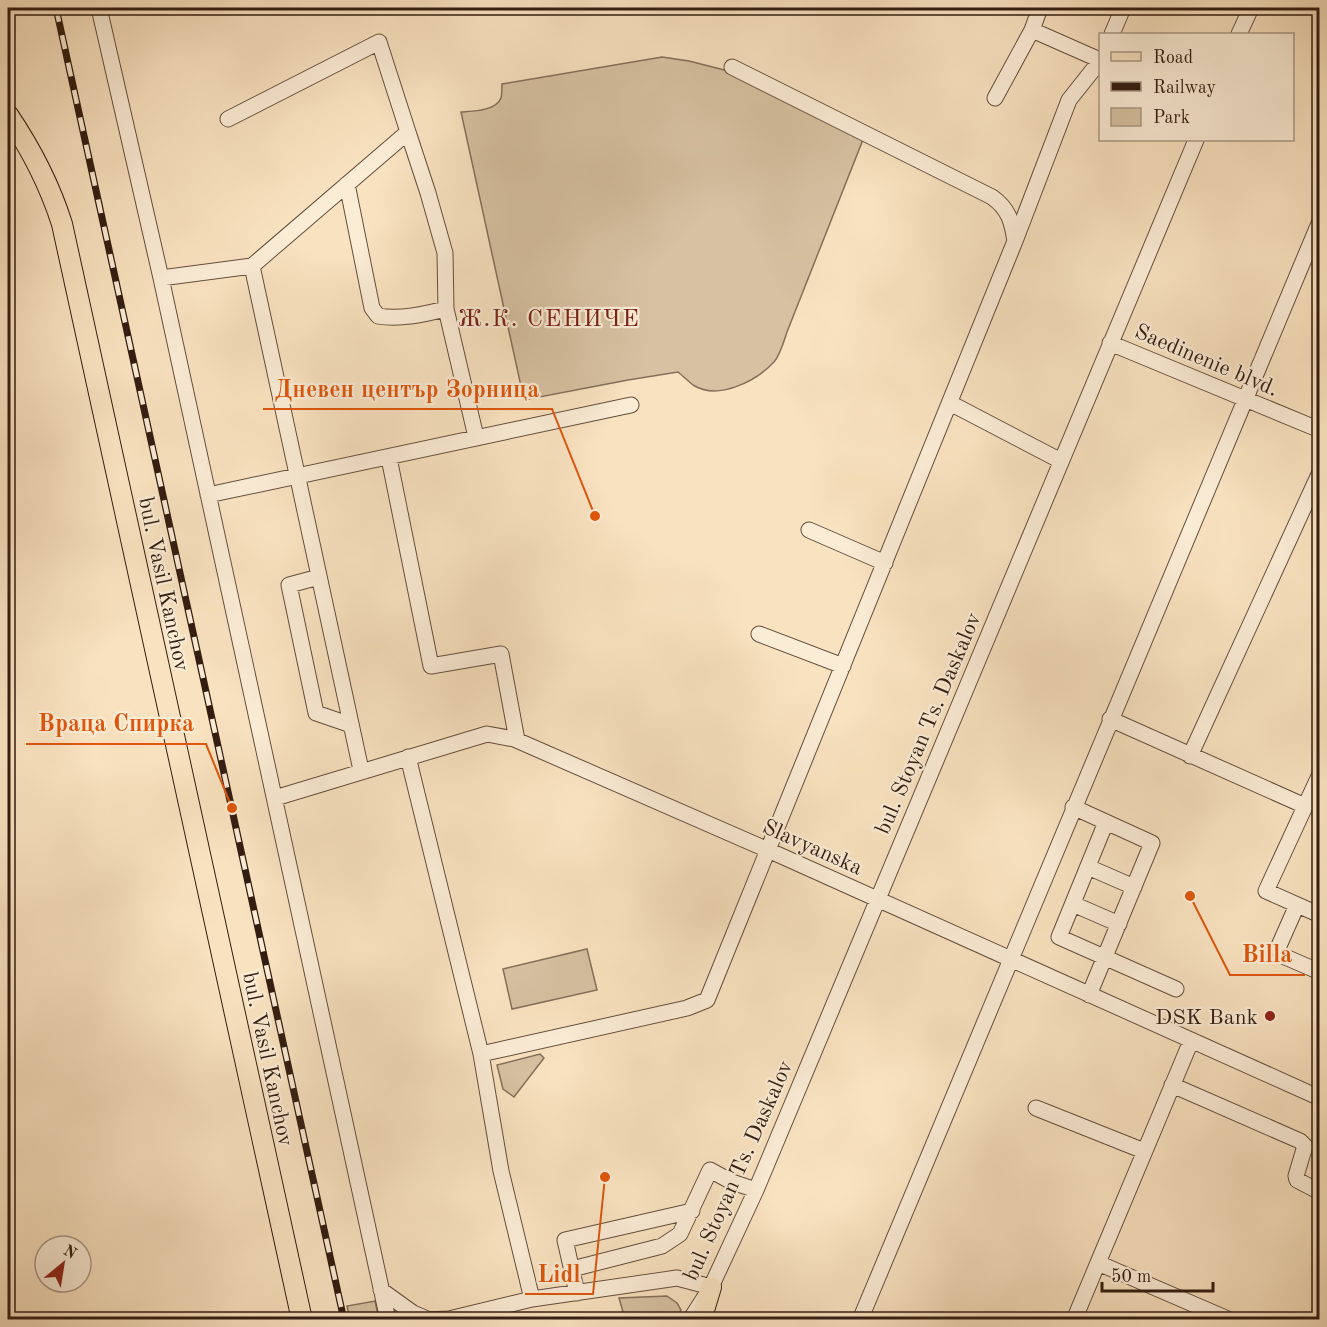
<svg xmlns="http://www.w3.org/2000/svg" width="1327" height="1327" font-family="'Old Standard TT',serif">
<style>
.green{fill:#d7c1a2;stroke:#856f5a;stroke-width:1.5}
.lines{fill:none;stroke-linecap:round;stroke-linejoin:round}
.minor-casing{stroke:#644e3d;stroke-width:17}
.major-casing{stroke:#331d11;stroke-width:22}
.minor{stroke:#fbecd6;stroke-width:15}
.major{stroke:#f9e2c0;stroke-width:20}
.rail-casing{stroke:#331d11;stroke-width:7}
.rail{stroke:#fbecd6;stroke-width:4.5;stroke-dasharray:14;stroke-linecap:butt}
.poi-dot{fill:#8f2418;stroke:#fbecd6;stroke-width:2}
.labels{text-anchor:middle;stroke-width:4.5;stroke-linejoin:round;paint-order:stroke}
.street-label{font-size:22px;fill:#331d11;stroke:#fbecd6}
.poi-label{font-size:22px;fill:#331d11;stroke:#fbecd6;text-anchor:end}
.neighbourhood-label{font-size:24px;letter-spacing:1.5px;fill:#7a1f14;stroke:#fbecd6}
.leader{fill:none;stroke:#df560c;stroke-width:2}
.callout-dot{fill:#df560c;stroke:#fbecd6;stroke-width:2}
.callout-label{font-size:24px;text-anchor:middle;font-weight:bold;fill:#df560c;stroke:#fbecd6;stroke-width:4.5;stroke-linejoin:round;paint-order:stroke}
</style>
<rect width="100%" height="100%" fill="#f9e2c0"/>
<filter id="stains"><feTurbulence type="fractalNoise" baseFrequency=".00333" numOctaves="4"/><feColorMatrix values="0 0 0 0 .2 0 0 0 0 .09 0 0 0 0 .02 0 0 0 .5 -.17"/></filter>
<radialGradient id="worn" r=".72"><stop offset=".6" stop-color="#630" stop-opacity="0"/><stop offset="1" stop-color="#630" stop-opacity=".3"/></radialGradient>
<path class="green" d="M662,57L689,61L736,73L864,137L787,332C784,341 780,355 774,362C756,381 718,401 693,385C688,381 683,376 678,372L628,380L524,400L461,112C473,111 496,111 501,98C502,94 502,88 502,84Z
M587,949L597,990L512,1009L503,969Z
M540,1054L544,1058L514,1097L503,1089L497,1065Z
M667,1296L677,1303L681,1310L675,1319H625L619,1298Z
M375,1301L379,1319H350L347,1306Z"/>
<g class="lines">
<defs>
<path id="minor" d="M99,8L161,278L388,1320
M1040,8L1032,30L1100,60
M1112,34L1123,8
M1239,34L1251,8
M732,67L992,197C1009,209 1012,222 1015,241L1069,100L1100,61
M995,98L1032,30
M408,132L428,193L445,253L446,309L476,437
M347,184L372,308L378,316C400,320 425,314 446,309
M252,266L361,770
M161,278L252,266L408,132L379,42L228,119
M1110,343L1320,430
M950,403L1061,461
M389,458L431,666L501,654L517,740
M208,495L631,405
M809,530L885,563
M319,577L289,585L316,713L351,725
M759,634L843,666
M1110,719L1305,806
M1190,756L1320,472
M408,757L481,1054L687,1008L707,1000L1015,241
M1320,774L1266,891L1320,915
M275,798L487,734L514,739L768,850L1320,1098
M1073,807L1152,843L1089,995
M1106,822L1059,937L1176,989
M1088,867L1134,887
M1073,904L1119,924
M1297,905L1278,948L1283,956L1320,972
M481,1054L501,1171L532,1299
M1172,1085L1300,1141L1305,1146L1296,1176L1297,1180L1320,1192
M1036,1108L1144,1151
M1098,1263L1230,1320
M572,1269L662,1246L680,1234L710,1170L732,1182L756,1190
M381,1290L413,1313L427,1319
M577,1293L565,1240L692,1211
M425,1320L449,1319L532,1299L677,1278L711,1287
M690,1320L711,1287L756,1190L1196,140
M860,1320L1320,221
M1074,1320L1191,1041"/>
<path id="major" d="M8,115C31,149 50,186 62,224L302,1320
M701,1320L711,1287"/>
</defs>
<use href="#minor" class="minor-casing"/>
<use href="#major" class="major-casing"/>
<use href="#minor" class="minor"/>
<use href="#major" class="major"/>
<defs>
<path id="rail" d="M56,8L344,1320"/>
</defs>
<use href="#rail" class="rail-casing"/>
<use href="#rail" class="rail"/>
</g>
<circle class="poi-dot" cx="1270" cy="1016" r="6"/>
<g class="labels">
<g class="street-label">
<text transform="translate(1207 359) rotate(23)" y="8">Saedinenie blvd.</text>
<text transform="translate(165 584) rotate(78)" y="8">bul. Vasil Kanchov</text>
<text transform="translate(927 723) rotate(-67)" y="8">bul. Stoyan Ts. Daskalov</text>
<text transform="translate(813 846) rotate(24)" y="8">Slavyanska</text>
<text transform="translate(269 1059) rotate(78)" y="8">bul. Vasil Kanchov</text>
<text transform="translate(737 1170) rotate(-66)" y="8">bul. Stoyan Ts. Daskalov</text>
</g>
<g class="poi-label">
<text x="1258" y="1024">DSK Bank</text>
</g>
<g class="neighbourhood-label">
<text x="549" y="326">Ж.К. СЕНИЧЕ</text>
</g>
</g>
<path class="leader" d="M595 516L552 409H263M232 808L206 744H26M1190 896L1230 975H1305M605 1177L593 1294H525"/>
<g class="callout-dot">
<circle cx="595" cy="516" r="6"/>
<circle cx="232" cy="808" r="6"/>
<circle cx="1190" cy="896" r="6"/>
<circle cx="605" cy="1177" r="6"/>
</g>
<g class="callout-label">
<text x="407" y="397">Дневен център Зорница</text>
<text x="116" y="731">Враца Спирка</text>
<text x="1267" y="962">Billa</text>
<text x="559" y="1282">Lidl</text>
</g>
<rect width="1327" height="1327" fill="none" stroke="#f9e2c0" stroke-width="30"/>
<rect x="9" y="9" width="1309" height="1309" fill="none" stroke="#331d11" stroke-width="3"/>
<rect x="15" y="15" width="1297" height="1297" fill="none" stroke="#331d11" stroke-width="1.5"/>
<rect x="1099" y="33" width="195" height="108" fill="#fbecd6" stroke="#ab9987" stroke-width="1.5"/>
<rect x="1111" y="52" width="30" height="9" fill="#f9e2c0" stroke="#ab9987" stroke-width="1.5"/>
<text x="1153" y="63" font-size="18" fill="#331d11">Road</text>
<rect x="1111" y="82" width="30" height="9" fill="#331d11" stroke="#ab9987" stroke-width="1.5"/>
<text x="1153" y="93" font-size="18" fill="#331d11">Railway</text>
<rect x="1111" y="108" width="30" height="18" fill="#d7c1a2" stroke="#ab9987" stroke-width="1.5"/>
<text x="1153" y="123" font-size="18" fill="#331d11">Park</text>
<g transform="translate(63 1264) rotate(30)"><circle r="28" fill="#fbecd6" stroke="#ab9987" stroke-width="1.5"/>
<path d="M0-4.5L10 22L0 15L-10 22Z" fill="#8f2418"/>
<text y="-9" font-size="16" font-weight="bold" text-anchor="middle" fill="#331d11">N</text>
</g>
<path d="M1102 1282v9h111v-9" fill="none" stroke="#331d11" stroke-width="3"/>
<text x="1111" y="1282" font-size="18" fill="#331d11" stroke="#fbecd6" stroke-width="4.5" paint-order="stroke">50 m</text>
<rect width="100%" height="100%" filter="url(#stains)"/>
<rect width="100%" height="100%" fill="url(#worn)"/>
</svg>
